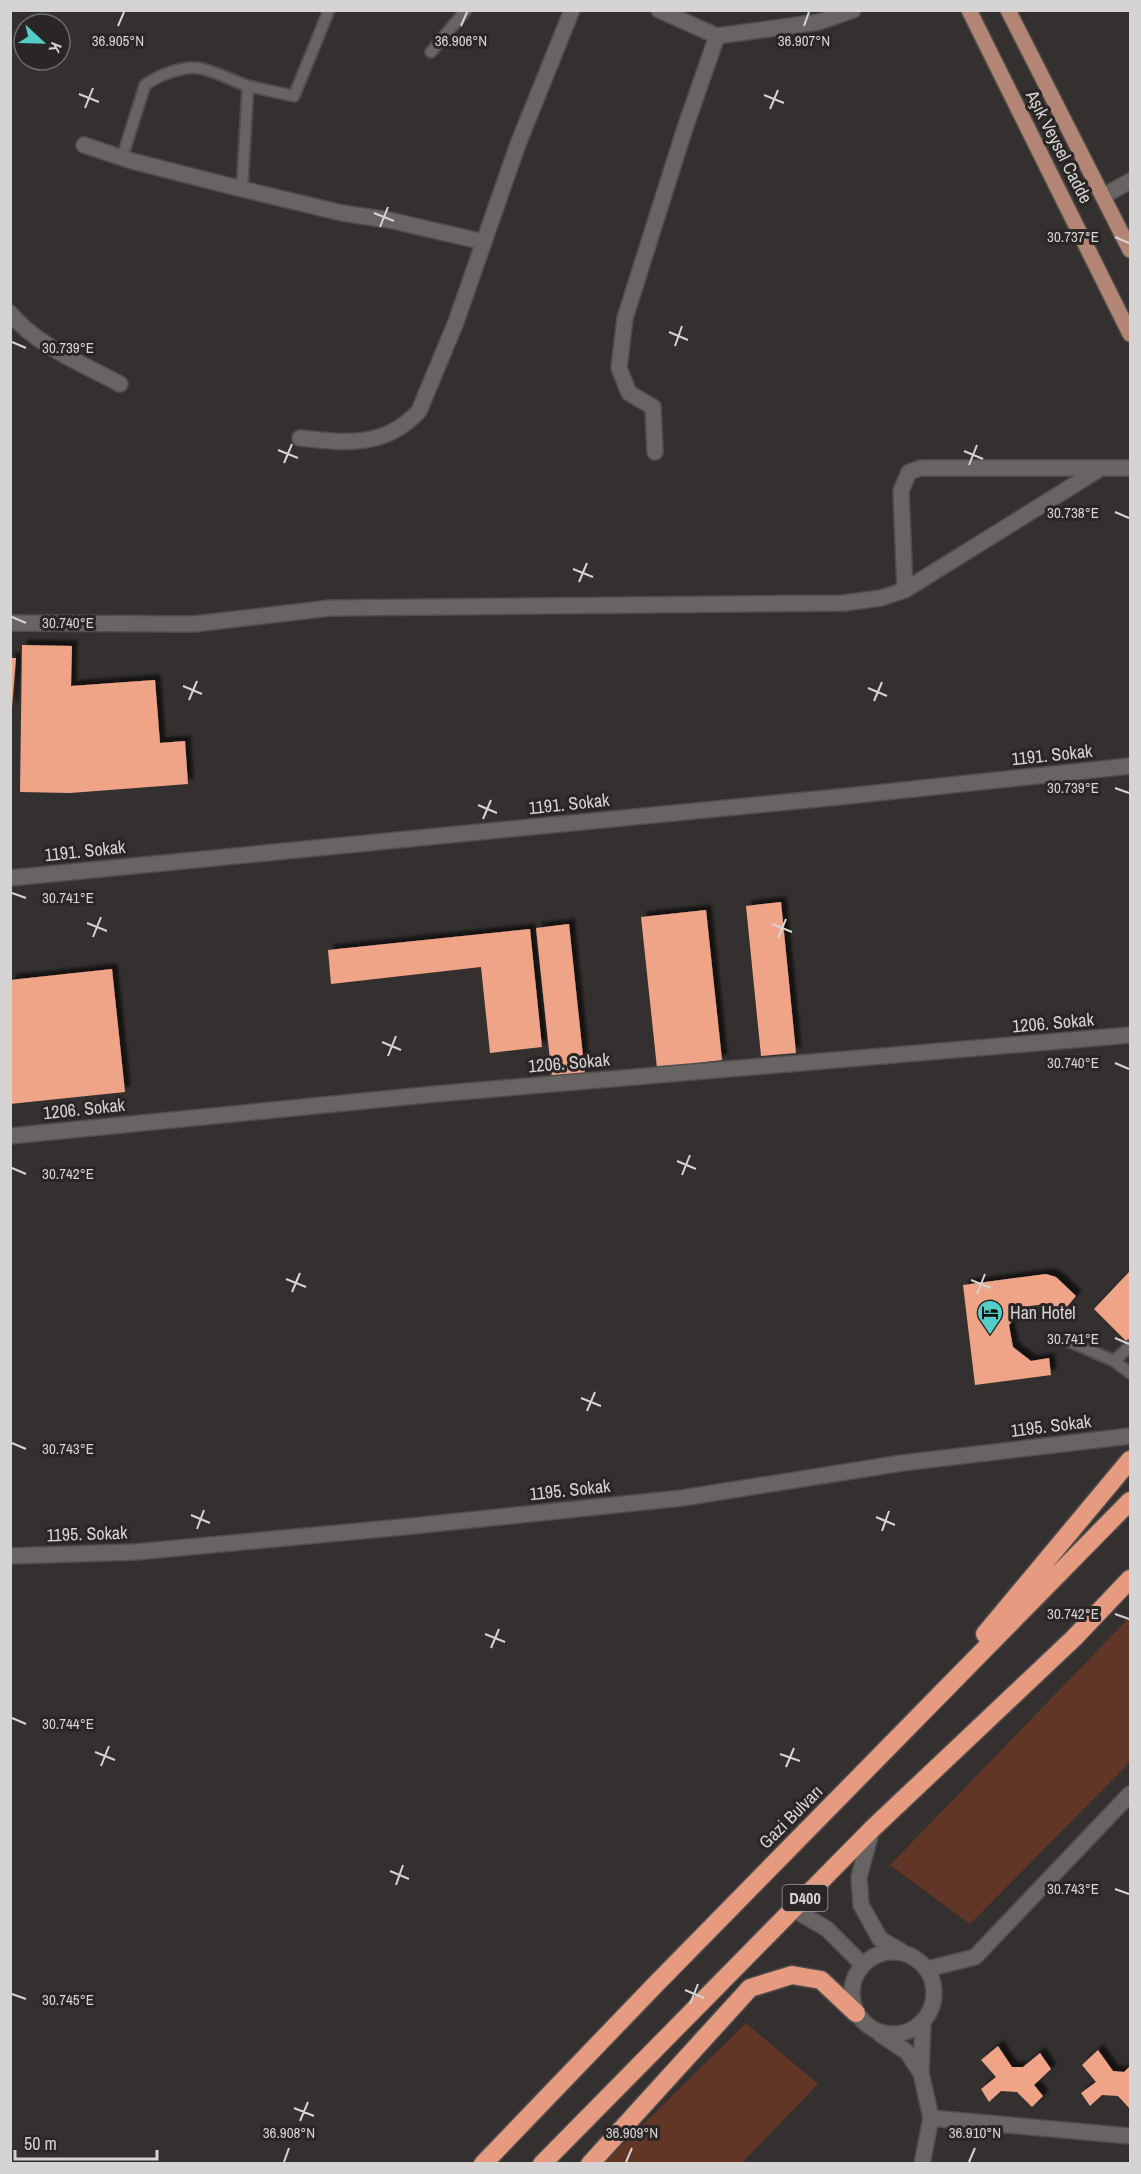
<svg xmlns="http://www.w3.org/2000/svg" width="1141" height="2174" font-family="'Archivo Narrow',sans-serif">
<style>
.green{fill:#613626}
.building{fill:#efa488;filter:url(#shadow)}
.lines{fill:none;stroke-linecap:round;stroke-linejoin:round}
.lane-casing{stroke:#4f4d4c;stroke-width:14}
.street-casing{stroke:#4f4d4c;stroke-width:18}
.secondary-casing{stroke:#4f4d4c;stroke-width:18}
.primary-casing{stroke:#4f4d4c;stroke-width:18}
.highway-casing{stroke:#4f4d4c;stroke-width:21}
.lane{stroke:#676463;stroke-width:10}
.street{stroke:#676463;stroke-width:15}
.secondary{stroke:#676463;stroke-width:15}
.primary{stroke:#b38574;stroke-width:15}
.highway{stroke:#e69b80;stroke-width:18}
.ticks{fill:none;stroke:#d6d4d3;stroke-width:2}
.labels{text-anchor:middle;stroke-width:6;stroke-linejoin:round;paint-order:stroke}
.shield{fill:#292625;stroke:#a2a09f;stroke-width:1.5}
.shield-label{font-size:16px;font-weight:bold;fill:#d6d4d3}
.street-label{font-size:18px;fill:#d6d4d3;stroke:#292625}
.poi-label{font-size:18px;fill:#d6d4d3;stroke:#292625;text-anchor:start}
.ticks-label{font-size:15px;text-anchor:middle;fill:#d6d4d3;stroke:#292625;stroke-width:6;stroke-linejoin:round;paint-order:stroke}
</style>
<defs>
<filter id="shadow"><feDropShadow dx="5.5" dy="-5.5" stdDeviation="1.5" flood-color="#0009"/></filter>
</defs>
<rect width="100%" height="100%" fill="#33302f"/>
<path class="green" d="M1130,1617V1762L970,1924L890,1865Z
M746,2023L818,2084L742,2163H604Z"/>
<path class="building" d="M22,645L72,646L71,686L155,680L160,743L185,741L188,784L70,793L20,792Z
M10,658H16L12,707H10Z
M781,902L796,1053L761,1056L746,906Z
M706,910L722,1060L657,1068L641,917Z
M569,924L585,1075L552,1079L536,928Z
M530,929L542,1047L490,1053L481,967L331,984L328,950Z
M112,969L125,1092L10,1104V980Z
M1129,1272L1130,1274V1345L1094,1309Z
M1046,1274L1056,1277L1076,1296L1060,1315L1045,1304L1023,1307L1009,1325L1013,1347L1031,1361L1049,1358L1051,1375L975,1385L963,1285Z
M998,2046L1012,2067H1023L1040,2053L1051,2069L1034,2085L1043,2096L1032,2107L1017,2092L1001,2091L989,2102L981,2089L996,2077L981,2060Z
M1098,2050L1113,2071L1124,2072L1130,2066V2109L1118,2096L1102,2095L1090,2106L1081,2093L1096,2082L1082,2065Z"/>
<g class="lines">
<defs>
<path id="lane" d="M431,52L466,10
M122,158L145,85C159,75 186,64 203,69C219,73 233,81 248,86
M242,189L248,86L294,96L329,10
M1064,1339L1114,1361L1130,1373
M1114,1361L1130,1346"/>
<path id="street" d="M659,10L717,36L819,22L853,10
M84,145L132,161L242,189L342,213L389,220L484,242
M1103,196L1130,181
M10,313C37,346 83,364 120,384
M300,438C346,443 385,448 419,411L456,322L518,144L572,10
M655,452L653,407L629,393L619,368L625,318L685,128L717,36
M905,590L1098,470
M10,623L194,624L330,608L844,603L881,598L905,590L901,491L909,472L921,468H1130
M10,878L848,796L1130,766
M10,1136L435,1094L1130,1035
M11,1556L135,1552L403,1527L682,1498L902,1463L1130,1436
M927,1969L975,1957L1130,1794
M931,2118L1130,2136"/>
<path id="secondary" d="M872,1829L859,1877L861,1905L880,1939L901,1951
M793,1909L827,1929L863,1965
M852 1993a41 41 0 1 1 82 0a41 41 0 1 1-82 0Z
M880,2034L907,2052L921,2073
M922,2164L931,2118L921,2073L923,2022"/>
<path id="primary" d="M969,10L1130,334
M1008,10L1130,250"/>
<path id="highway" d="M985,1634L1130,1460
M483,2164L654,1986L1130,1501
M542,2164L872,1829L1074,1638L1130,1579
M590,2164L750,1988L792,1975L821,1980L856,2013"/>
</defs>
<use href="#lane" class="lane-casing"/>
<use href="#street" class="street-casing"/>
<use href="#secondary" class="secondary-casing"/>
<use href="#primary" class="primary-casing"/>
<use href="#highway" class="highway-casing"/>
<use href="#lane" class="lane"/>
<use href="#street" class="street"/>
<use href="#secondary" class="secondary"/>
<use href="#primary" class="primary"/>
<use href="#highway" class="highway"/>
</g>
<path class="ticks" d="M118,26L124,12M461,26L467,12M804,26L809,12M79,94L99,102M764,95L784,103M85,108L93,88M770,109L778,90M374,213L394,221M380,227L388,207M1115,237L1129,243M669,332L688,340M12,342L26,348M675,346L682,326M278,450L298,458M964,451L983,459M284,463L292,444M969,465L977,445M1115,512L1129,518M573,569L593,577M579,582L587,563M12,617L26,623M183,686L202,694M868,688L887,696M189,700L197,681M874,701L882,682M1115,788L1129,793M478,805L497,813M483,819L491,800M12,893L26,898M87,923L107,931M772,924L792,932M93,937L101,917M778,938L786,919M382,1042L401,1050M388,1056L396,1036M1115,1063L1129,1069M677,1161L696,1169M12,1168L26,1174M682,1175L690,1155M286,1279L306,1287M971,1280L991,1288M292,1292L300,1273M977,1294L985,1274M1115,1338L1129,1344M581,1398L601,1406M587,1411L595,1392M12,1443L26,1449M191,1515L210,1523M876,1517L895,1525M197,1529L204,1510M882,1531L889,1511M1115,1614L1129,1619M485,1634L505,1642M491,1648L499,1629M12,1718L26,1724M95,1752L115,1760M780,1754L800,1761M101,1766L109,1746M786,1767L794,1748M390,1871L409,1879M396,1885L403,1865M1115,1889L1129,1894M685,1990L704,1998M12,1994L26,1999M690,2004L698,1984M294,2108L314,2116M300,2121L308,2102M284,2162L289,2148M626,2162L632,2148M969,2162L975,2148"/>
<defs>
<symbol id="hotel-pin" viewBox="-11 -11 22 30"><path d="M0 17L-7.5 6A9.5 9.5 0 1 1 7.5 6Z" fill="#54cdc8" stroke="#292625"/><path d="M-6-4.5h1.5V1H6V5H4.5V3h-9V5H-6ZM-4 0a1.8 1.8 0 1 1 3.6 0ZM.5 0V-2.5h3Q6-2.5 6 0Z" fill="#111"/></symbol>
</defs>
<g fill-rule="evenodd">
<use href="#hotel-pin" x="975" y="1298" width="30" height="40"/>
</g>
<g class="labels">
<rect class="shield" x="782.5" y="1885" width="45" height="26" rx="4.5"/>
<g class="shield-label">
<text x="805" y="1904">D400</text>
</g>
<g class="street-label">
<text transform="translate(1059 147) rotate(63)" y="6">Aşık Veysel Cadde</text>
<text transform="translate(1052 755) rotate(-6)" y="6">1191. Sokak</text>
<text transform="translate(569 804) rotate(-6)" y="6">1191. Sokak</text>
<text transform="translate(85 851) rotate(-6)" y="6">1191. Sokak</text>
<text transform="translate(1053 1023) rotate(-5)" y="6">1206. Sokak</text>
<text transform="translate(569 1063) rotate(-5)" y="6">1206. Sokak</text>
<text transform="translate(84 1109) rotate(-6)" y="6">1206. Sokak</text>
<text transform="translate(1051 1426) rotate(-7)" y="6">1195. Sokak</text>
<text transform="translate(570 1490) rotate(-6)" y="6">1195. Sokak</text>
<text transform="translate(87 1534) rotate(-2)" y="6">1195. Sokak</text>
<text transform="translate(791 1817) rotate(-45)" y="6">Gazi Bulvarı</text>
</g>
<g class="poi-label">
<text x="1010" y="1319">Han Hotel</text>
</g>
</g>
<g class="ticks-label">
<text x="461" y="46">36.906°N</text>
<text x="118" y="46">36.905°N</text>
<text x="804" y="46">36.907°N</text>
<text x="1073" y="242">30.737°E</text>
<text x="68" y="353">30.739°E</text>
<text x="1073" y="518">30.738°E</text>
<text x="68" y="628">30.740°E</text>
<text x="1073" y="793">30.739°E</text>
<text x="68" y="903">30.741°E</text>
<text x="1073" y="1068">30.740°E</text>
<text x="68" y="1179">30.742°E</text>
<text x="1073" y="1344">30.741°E</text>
<text x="68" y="1454">30.743°E</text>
<text x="1073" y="1619">30.742°E</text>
<text x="68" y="1729">30.744°E</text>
<text x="1073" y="1894">30.743°E</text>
<text x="68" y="2005">30.745°E</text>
<text x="289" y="2138">36.908°N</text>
<text x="632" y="2138">36.909°N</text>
<text x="975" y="2138">36.910°N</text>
</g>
<rect width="1141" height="2174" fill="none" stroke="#d6d4d3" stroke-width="24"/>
<g transform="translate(42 42) rotate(112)"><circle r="28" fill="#292625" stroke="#6e6c6b" stroke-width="1.5"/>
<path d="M0-4.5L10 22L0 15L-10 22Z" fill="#54cdc8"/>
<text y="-9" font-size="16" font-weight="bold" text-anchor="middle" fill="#d6d4d3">K</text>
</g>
<path d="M15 2150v9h142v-9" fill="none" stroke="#d6d4d3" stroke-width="3"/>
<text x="24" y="2150" font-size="18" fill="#d6d4d3" stroke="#292625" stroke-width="4.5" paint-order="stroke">50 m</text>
</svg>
